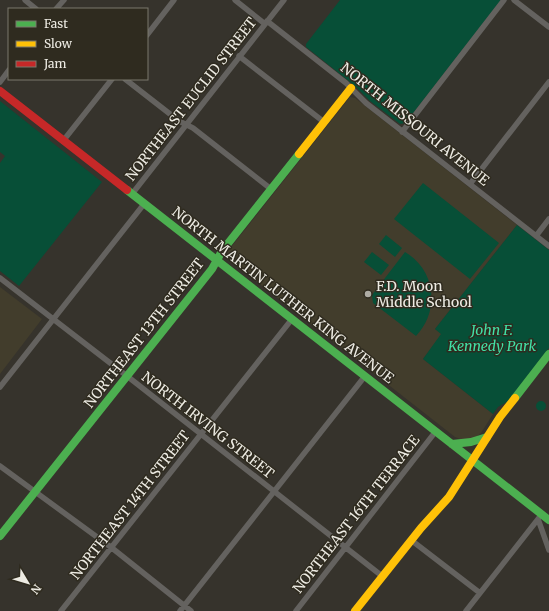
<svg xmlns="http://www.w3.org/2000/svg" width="549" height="611" font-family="Merriweather,serif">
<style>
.built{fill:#423d2c}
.green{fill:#074f37}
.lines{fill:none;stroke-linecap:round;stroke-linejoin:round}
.street{stroke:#64625f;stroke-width:5.5}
.fast{stroke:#4caf50;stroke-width:8}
.slow{stroke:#ffc107;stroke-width:8}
.jam{stroke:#c62828;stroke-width:8}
.poi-dot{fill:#adaba3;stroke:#2f2b1f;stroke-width:1.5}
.labels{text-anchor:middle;stroke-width:3;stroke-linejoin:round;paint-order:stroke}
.street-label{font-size:14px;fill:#edebe3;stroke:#2f2b1f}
.poi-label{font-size:14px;fill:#edebe3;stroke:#2f2b1f;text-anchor:start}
.park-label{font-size:14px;font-style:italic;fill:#41e1a6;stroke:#2f2b1f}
</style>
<rect width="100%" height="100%" fill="#36332c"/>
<path class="built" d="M350,97L355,98L517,225L435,329L442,334L423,359L493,414L481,433L474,439L463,440L455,437L229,260L226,256L228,251Z
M0,287L42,319L0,374Z"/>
<path class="green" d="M340,0H501L407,121L405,123L400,124L370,101L355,86L306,47V44Z
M0,101L102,182L19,286L0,271V163L5,156L0,152Z
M423,183L499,243L470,279L394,219Z
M517,225L549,250V348L507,402L498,407L493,414L423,359L441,334L435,329Z
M386,235L402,248L395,257L379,244Z
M372,252L389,265L381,275L364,262Z
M405,252C436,270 440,311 416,336L373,303L372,295Z
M536 406a5 5 0 1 1 10 0a5 5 0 1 1-10 0Z"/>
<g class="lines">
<path class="street" d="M25,0L36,9
M235,0L265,24
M514,0L549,27
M56,9L64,0
M267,21L346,83L366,103L549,246
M147,35L174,0
M239,56L324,122
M125,79L179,121L193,128L271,189
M0,82L9,70
M402,132L504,0
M63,141L112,79
M470,184L549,82
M132,194L284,0
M536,236L549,219
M0,278L127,376L382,576
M0,387L144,204
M0,466L112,548L191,611
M538,519L549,550
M411,540L480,593
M61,611L292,319
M180,611L365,376
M296,611L436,431
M466,611L542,514"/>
<path class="fast" d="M127,190L549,520
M515,398L549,354
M452,444L471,442L487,437
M0,536L212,269L222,251L299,154"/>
<path class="slow" d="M299,154L351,88
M355,611L421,528L449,497L500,417L515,398"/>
<path class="jam" d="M0,91L127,190"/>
</g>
<circle class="poi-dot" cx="368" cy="294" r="4"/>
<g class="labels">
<g class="street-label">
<text transform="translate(191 99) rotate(-52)" y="5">NORTHEAST EUCLID STREET</text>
<text transform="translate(415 124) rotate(39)" y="5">NORTH MISSOURI AVENUE</text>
<text transform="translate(283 295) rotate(38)" y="5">NORTH MARTIN LUTHER KING AVENUE</text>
<text transform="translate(144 333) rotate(-52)" y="5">NORTHEAST 13TH STREET</text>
<text transform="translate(208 425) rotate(38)" y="5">NORTH IRVING STREET</text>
<text transform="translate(130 505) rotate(-52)" y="5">NORTHEAST 14TH STREET</text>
<text transform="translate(356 514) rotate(-52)" y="5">NORTHEAST 16TH TERRACE</text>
</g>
<g class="poi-label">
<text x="376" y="291">F.D. Moon<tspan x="376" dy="16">Middle School</tspan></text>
</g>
<g class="park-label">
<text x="492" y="335">John F.<tspan x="492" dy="16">Kennedy Park</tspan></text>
</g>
</g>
<rect x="8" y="8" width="140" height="72" fill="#2f2b1f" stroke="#7b786d"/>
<rect x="16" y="21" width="20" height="6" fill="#4caf50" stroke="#7b786d"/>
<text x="44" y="28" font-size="12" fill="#edebe3">Fast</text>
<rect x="16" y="41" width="20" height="6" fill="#ffc107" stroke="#7b786d"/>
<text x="44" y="48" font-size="12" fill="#edebe3">Slow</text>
<rect x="16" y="61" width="20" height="6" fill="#c62828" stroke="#7b786d"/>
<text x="44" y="68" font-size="12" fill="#edebe3">Jam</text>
<g transform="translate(28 583) rotate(128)" stroke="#2f2b1f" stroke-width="3" paint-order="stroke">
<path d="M0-3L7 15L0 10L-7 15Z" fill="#edebe3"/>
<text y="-6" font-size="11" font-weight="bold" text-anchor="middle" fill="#edebe3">N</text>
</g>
</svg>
